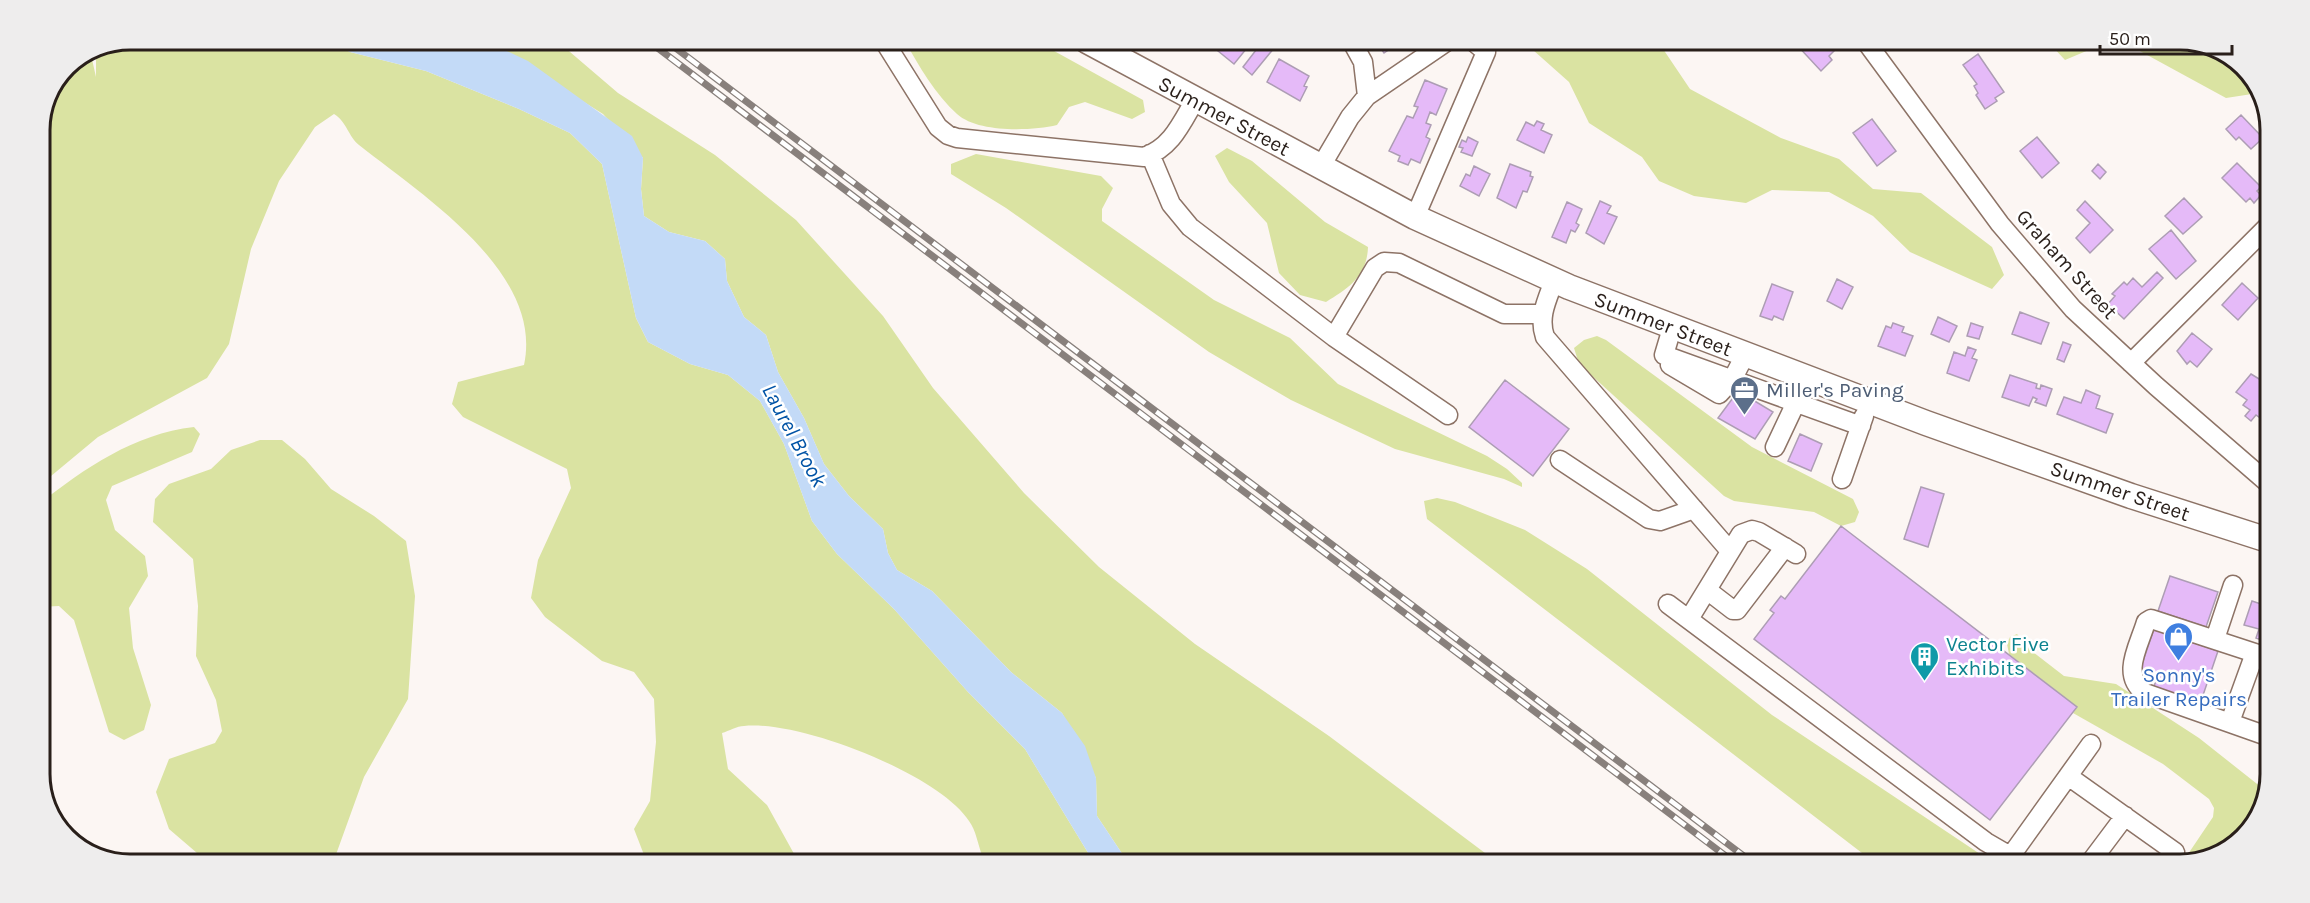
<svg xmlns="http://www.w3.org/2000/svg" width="2310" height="903" font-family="Karla,sans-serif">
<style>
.green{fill:#dae3a2}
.water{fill:#c3daf7}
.building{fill:#e5baf8;stroke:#ad9db4;stroke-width:1.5}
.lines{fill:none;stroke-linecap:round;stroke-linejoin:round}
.minor-casing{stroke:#8d7366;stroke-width:21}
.major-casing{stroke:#8d7366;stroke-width:27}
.minor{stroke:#fff;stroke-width:18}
.major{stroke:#fff;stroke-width:24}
.rail-casing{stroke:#88807c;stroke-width:7}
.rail{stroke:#fff;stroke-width:4.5;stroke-dasharray:14;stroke-linecap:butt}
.labels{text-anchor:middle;stroke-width:5;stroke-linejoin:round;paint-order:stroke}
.street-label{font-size:21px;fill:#291f1a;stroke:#fff}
.service-label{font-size:21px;fill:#4e5e75;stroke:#fff;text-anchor:start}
.culture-label{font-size:21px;fill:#0d838f;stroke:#fff;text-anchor:start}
.shop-label{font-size:21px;fill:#366cbe;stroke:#fff}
.water-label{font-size:22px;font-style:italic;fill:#0053a6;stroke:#fff}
.rim{fill:none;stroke:#291f1a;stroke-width:3}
</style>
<rect width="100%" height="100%" fill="#fcf6f3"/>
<path class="green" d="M130,39H325L350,52L426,71L519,109L570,133L602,164L636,318L648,342L690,364L728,375L760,401L784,444L812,521L837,554L894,609L968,692L1025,749L1093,861H978L982,855C978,845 976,830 969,821C939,774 799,720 744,726C737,726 729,731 722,733L728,769L767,805L798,861L646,860L634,829L650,801L656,742L654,699L634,672L602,661L545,617L531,598L538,560L571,488L567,469L463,417L452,404L458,382L524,365C544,272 422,195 359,145C348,136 347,122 334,114L315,127L279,181L251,249L229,344L207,378L98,437L39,486V124L66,65L91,55L96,77V53Z
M485,40H556L618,93L715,155L796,220L883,316L933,388L1024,493L1099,567L1195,644L1329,736L1497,862L1127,861L1097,816L1096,778L1062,713L1011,672L932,591L897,570L888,553L883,529L849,496L824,464L804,418L778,372L766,335L744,317L727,281L725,259L705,241L669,232L644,216L641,189L643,158L603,114Z
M905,41H1036L1143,100L1145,112L1132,119L1085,102L1069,107L1057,125C1031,131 978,133 957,114C936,95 918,65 905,41Z
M1524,42L1659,43L1690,89L1781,138L1839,159L1873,189L1921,193L1992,247L2004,275L1992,289L1910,252L1873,216L1829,192L1772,190L1746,203L1694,196L1659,181L1642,157L1589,123L1569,82Z
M2050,44H2103L2065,60Z
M2127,44H2206L2227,61L2231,59L2252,74L2257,88L2252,94L2226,98Z
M1227,148L1252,161L1325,222L1368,247C1367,276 1349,288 1326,302L1300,295L1279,273L1267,223L1229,182L1215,156Z
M976,154L1101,176L1113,188L1102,209V221L1214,300L1290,338L1338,384L1487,456L1507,469L1522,483V487L1504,479L1395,449L1291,400L1209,352L1006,208L951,174V164Z
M1597,336L1606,340L1752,447L1853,499L1859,512L1855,522L1841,526L1814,512L1734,501L1724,496L1579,364L1574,348L1584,340Z
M194,427L200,434L192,452L112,486L106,500L115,530L145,556L148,576L129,608L133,648L151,705L144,730L124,740L109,732L74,620L59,606L39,607V504C85,468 134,434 194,427Z
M260,440H282L305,459L331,489L374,516L406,541L415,596L408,699L364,777L334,860L204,859L169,829L156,792L169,759L215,743L222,731L216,700L196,656L198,606L193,559L153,522L155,499L169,484L211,469L231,450Z
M1437,498L1455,502L1525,530L1587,569L1772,715L1995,864L1875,863L1427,519L1424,501Z
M2017,634L2033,652L2064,676L2116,684L2199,738L2266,791V803L2235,845L2182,863L2213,817L2214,808L2209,799L2163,764L2073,713L2077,707L2009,654L2007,644L2010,637Z"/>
<path class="water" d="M325,39L484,40L528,61L632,136L643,158L641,189L644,216L669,232L705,241L725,259L727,281L744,317L766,335L778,372L804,418L824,464L849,496L883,529L888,553L897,570L932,591L1011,672L1062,713L1085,746L1096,778L1097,816L1127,861H1093L1025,749L968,692L894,609L837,554L812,521L784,444L760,401L728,375L690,364L648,342L636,318L602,164L570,133L519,109L426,71L350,52Z"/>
<path class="building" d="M1207,42H1245L1242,45L1247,48L1234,64Z
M1256,42H1279L1252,75L1243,67L1260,45Z
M1379,42H1400L1384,53L1377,43Z
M1795,43H1827L1834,51L1829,56L1832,60L1821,71Z
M1978,54L2004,92L1995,98L1997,101L1985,109L1976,95L1978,93L1974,86L1977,84L1963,65Z
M1279,59L1309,76L1304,86L1307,87L1300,101L1267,82Z
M1425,80L1447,89L1436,115L1430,112L1426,123L1431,125L1426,137L1430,139L1420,163L1411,159L1408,165L1398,161L1400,156L1389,151L1407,116L1413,118L1418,107L1414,106Z
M2241,115L2263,138L2251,149L2239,137L2236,140L2226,129Z
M1872,119L1896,151L1877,166L1853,133Z
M1537,121L1544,124L1541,130L1552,135L1544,153L1517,140L1526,122L1534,126Z
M1468,137L1478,142L1472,156L1461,152L1463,148L1459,147L1462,140L1466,142Z
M2037,137L2059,163L2042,178L2020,151Z
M2237,163L2261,187L2257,191L2261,195L2254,203L2250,198L2246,202L2222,178Z
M1510,164L1531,172L1530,176L1533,177L1527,192L1523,191L1516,208L1497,198Z
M2098,164L2106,172L2100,179L2092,171Z
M1474,166L1490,174L1479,196L1460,186L1466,174L1470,176Z
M2184,198L2202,217L2183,234L2165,216Z
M1600,201L1611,206L1607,213L1617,217L1604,244L1586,233Z
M2085,201L2113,230L2090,253L2076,238L2090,223L2077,210Z
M1567,202L1582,209L1576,223L1579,225L1575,232L1571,230L1566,243L1552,237Z
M2171,230L2196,261L2176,279L2149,249Z
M2157,272L2163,278L2124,319L2108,304L2115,296L2112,294L2124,282L2127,285L2133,278L2142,287Z
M1837,279L1853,287L1842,309L1827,301Z
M2242,283L2258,298L2238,320L2222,305Z
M1772,284L1793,292L1783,320L1774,316L1772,320L1760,316Z
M2020,312L2049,323L2041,344L2012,334Z
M1938,317L1957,326L1949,342L1931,334Z
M1893,323L1904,327L1902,332L1913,336L1905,356L1878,346L1886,326L1891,328Z
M1971,323L1983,327L1979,339L1967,336Z
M2192,333L2212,349L2197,367L2190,361L2187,364L2177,351Z
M2063,342L2071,345L2064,362L2057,359Z
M1968,347L1976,350L1972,358L1977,360L1969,381L1947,373L1954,352L1965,356Z
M2251,374L2269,385V413L2263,420L2256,415L2251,421L2245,416L2250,410L2243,405L2247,400L2236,392Z
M2010,375L2037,384L2036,388L2040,389L2041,385L2052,389L2046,406L2035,402L2037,399L2033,397L2029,406L2002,397Z
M1505,380L1569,429L1533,476L1469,427Z
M2086,390L2100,396L2096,408L2113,414L2106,433L2057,414L2064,397L2081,403Z
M1738,391L1773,412L1755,439L1718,418Z
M1800,434L1822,444L1811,471L1788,461Z
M1921,487L1944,494L1928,547L1904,539Z
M1841,526L2077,707L1990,820L1754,639L1774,613L1770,610L1781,596L1785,599Z
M2170,576L2218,592L2206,627L2158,611Z
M2252,601L2267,606V642L2256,638L2259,629L2244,625Z
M2154,629L2218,651L2199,707L2152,691L2158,676L2140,670Z"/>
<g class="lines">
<defs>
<path id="minor" d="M884,41L938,127L948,135L957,138L1144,157C1171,148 1181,124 1195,100
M1352,42L1363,62L1367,96
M1867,43L2000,224L2073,309L2156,386L2268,483
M1150,154L1171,204L1190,227L1334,337L1448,415
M1320,168L1350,117L1367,96L1446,42
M1415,217L1486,52L1474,42
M1554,281C1547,300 1538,317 1545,337L1730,551
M1672,328L1664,355L1861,426
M1334,337L1375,268L1384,262L1399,263L1504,314H1542
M2131,363L2270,224
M1670,365L1719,394L1732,380L1745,355
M1775,447L1807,379
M1560,460L1649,519L1660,521L1694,509
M1842,479L1864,416
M1707,590L1733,610H1737L1785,547
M1668,604L1986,842L2024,864
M1689,619L1741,534L1752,530L1759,532L1796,554
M2215,639L2233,585
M2230,722L2255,653
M2267,736L2145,693C2120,675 2139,646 2146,622L2151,619L2267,657
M2068,776L2175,852
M2010,857L2091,744
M2089,864L2125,816"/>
<path id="major" d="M1087,41L1415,217L1569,287L1926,423L2131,496L2268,540"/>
</defs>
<use href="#minor" class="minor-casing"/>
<use href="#major" class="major-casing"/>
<use href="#minor" class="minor"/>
<use href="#major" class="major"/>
<defs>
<path id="rail" d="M647,40L1735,863
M665,40L1753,863"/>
</defs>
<use href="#rail" class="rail-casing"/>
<use href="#rail" class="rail"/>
</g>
<defs>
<symbol id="office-pin" viewBox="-11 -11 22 30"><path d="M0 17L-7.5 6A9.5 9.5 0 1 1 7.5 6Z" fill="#5c6f8a" stroke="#fff"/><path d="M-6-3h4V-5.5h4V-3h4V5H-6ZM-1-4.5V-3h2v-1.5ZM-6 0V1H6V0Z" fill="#fff"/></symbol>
<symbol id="shop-pin" viewBox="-11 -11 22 30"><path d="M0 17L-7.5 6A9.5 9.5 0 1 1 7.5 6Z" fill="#3f7fe0" stroke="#fff"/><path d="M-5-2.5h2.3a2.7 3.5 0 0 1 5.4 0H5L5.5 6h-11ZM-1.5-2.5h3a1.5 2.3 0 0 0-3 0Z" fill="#fff"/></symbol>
<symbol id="building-pin" viewBox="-11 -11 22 30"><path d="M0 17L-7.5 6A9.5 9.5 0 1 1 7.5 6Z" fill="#0f9aa8" stroke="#fff"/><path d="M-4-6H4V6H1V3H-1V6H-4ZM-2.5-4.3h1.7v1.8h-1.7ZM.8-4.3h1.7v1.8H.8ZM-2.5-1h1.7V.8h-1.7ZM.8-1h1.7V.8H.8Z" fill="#fff"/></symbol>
</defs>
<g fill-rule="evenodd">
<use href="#office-pin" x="1728" y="374" width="33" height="45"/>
<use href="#shop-pin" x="2162" y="620" width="33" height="45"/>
<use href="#building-pin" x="1908" y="640" width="33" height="45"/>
</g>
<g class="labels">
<g class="street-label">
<text transform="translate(1224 116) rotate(28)" y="7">Summer Street</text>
<text transform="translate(2067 264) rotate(48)" y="7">Graham Street</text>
<text transform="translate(1663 324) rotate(21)" y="7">Summer Street</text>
<text transform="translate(2120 491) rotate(19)" y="7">Summer Street</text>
</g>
<g class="service-label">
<text x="1766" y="397">Miller's Paving</text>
</g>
<g class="culture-label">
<text x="1946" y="651">Vector Five<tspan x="1946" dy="24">Exhibits</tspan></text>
</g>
<g class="shop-label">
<text x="2179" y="682">Sonny's<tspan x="2179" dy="24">Trailer Repairs</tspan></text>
</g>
<g class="water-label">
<text transform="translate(795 435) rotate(62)" y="8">Laurel Brook</text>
</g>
</g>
<path d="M0 0H2310V903H0ZM130 50H2180A80 80 0 0 1 2260 130V774A80 80 0 0 1 2180 854H130A80 80 0 0 1 50 774V130A80 80 0 0 1 130 50Z" fill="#eeeded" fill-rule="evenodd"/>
<path class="rim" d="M130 50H2180A80 80 0 0 1 2260 130V774A80 80 0 0 1 2180 854H130A80 80 0 0 1 50 774V130A80 80 0 0 1 130 50Z"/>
<path d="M2100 45v9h132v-9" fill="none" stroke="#291f1a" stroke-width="3"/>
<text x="2109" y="45" font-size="18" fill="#291f1a" stroke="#ffffff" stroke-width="4.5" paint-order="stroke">50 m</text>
</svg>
